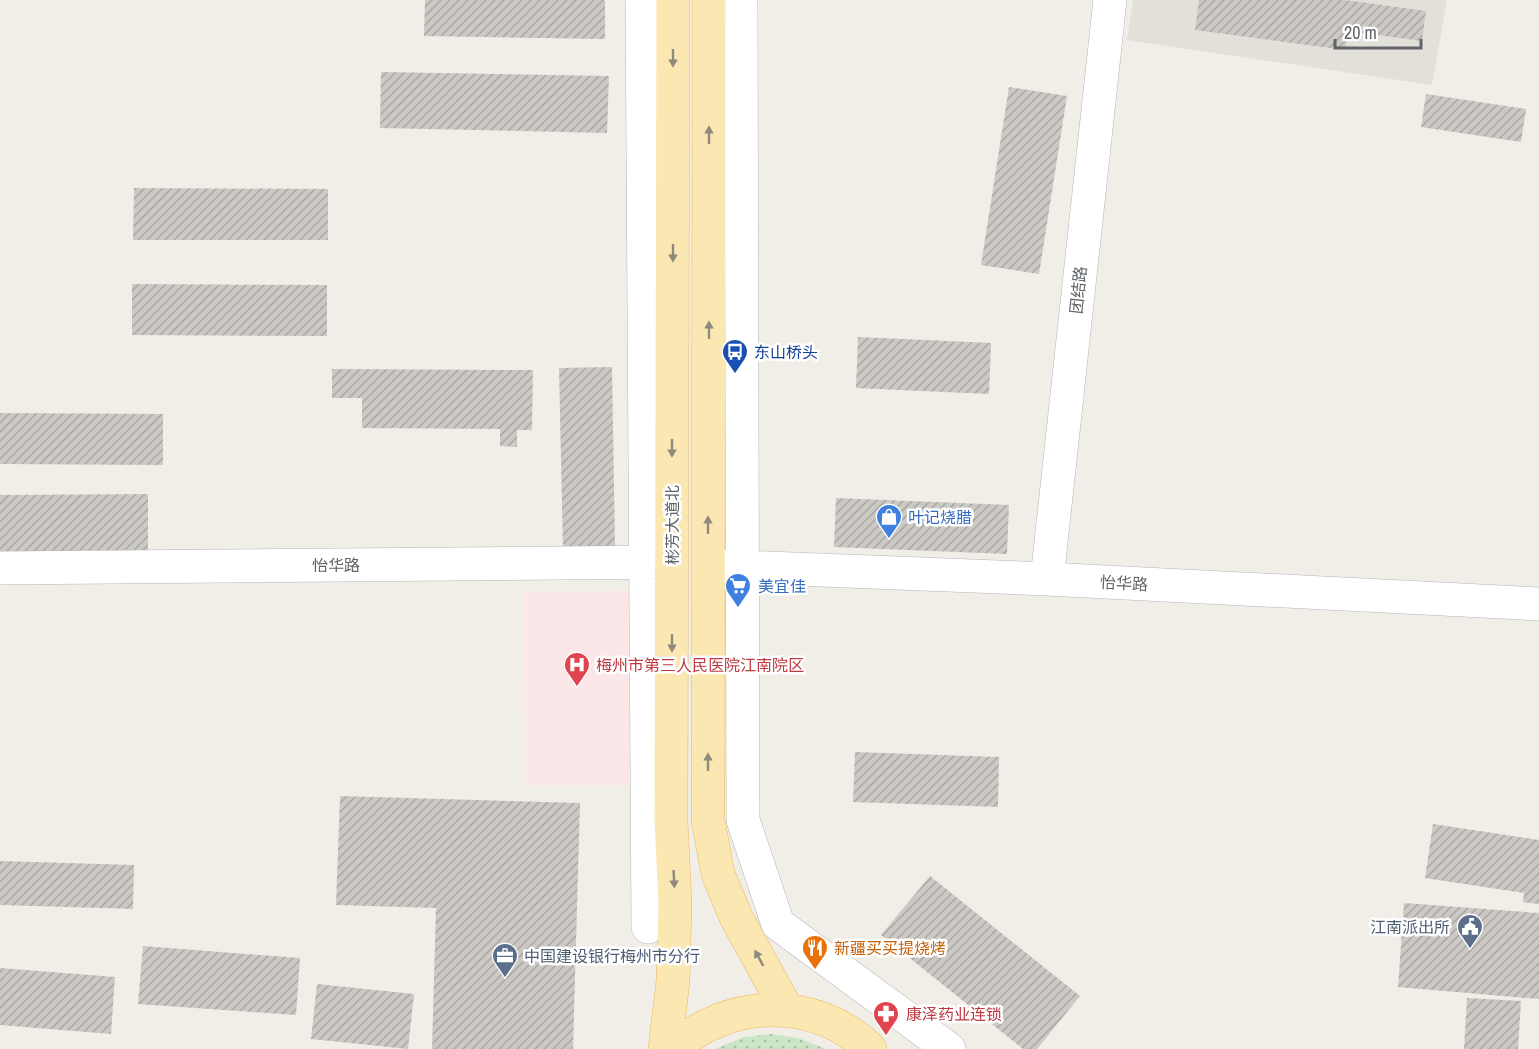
<svg xmlns="http://www.w3.org/2000/svg" width="1539" height="1049" font-family="'Archivo Narrow','Noto Sans SC',sans-serif">
<style>
.education{fill:#e3dfd9}
.medical{fill:#fbe7e7}
.grass{fill:url(#grass-dots)}
.building{fill:url(#building-hatch)}
.lines{fill:none;stroke-linecap:round;stroke-linejoin:round}
.minor-casing{stroke:#b3b6ba;stroke-width:34}
.major-casing{stroke:#ebb766;stroke-width:34}
.minor{stroke:#fff;stroke-width:33}
.major{stroke:#fbe7b2;stroke-width:33}
.oneway{fill:#8e8b7e}
.labels{text-anchor:middle;stroke-width:5;stroke-linejoin:round;paint-order:stroke}
.street-label{font-size:16px;fill:#5f6468;stroke:#fff}
.transit-label{font-size:16px;fill:#164399;stroke:#fff;text-anchor:start}
.shop-label{font-size:16px;fill:#366cbe;stroke:#fff;text-anchor:start}
.health-label{font-size:16px;fill:#be3a42;stroke:#fff;text-anchor:start}
.service-label{font-size:16px;fill:#4e5e75;stroke:#fff;text-anchor:end}
.food-label{font-size:16px;fill:#c56008;stroke:#fff;text-anchor:start}
</style>
<defs>
<pattern id="grass-dots" width="8" height="8" patternUnits="userSpaceOnUse" patternTransform="scale(1.5)"><rect width="8" height="8" fill="#cae6c6"/><path d="M2 2h.1M6 6h.1" fill="none" stroke="#a7bea5" stroke-width="1.8" stroke-linecap="round"/></pattern>
<pattern id="building-hatch" width="6" height="6" patternUnits="userSpaceOnUse" patternTransform="scale(1.5)"><rect width="6" height="6" fill="#ccc9c5"/><path d="M-1 1l2-2M0 6l6-6M5 7l2-2" fill="none" stroke="#a9a7a4"/></pattern>
</defs>
<rect width="100%" height="100%" fill="#f1eee8"/>
<path class="education" d="M1133,0H1447L1432,85L1127,40Z"/>
<path class="medical" d="M629,591V785H525L524,592Z"/>
<path class="grass" d="M771,1034L798,1038L826,1049H715L744,1037Z"/>
<path class="building" d="M425,0H605V39L424,36Z
M1199,0H1345L1426,11L1422,41L1348,31L1345,50L1195,30Z
M381,72L609,76L607,133L380,128Z
M1009,87L1067,96L1039,274L981,265Z
M1426,94L1526,109L1521,142L1421,127Z
M134,188L328,189V240H133Z
M132,284L327,285V336L132,335Z
M858,337L991,343L989,394L856,388Z
M612,367L615,547L563,548L559,368Z
M332,369L533,370L532,430H517V447L500,446V429L362,428V398H332Z
M0,413L163,414V465L0,464Z
M148,494V552H0V495Z
M836,498L1009,505L1007,554L834,547Z
M855,752L999,757L998,807L853,802Z
M340,796L580,803L573,1049H432L436,908L336,905Z
M1433,824L1539,840V904L1523,902L1524,893L1425,878Z
M0,861L134,865L133,909L0,905Z
M930,876L1080,996L1037,1049H1023L881,935Z
M1404,903L1539,913V999L1398,987Z
M143,946L300,958L296,1015L138,1004Z
M0,968L115,977L111,1034L0,1025Z
M317,984L414,994L408,1049L311,1039Z
M1467,998L1521,1001L1518,1049H1464Z"/>
<g class="lines">
<defs>
<path id="minor" d="M642,0L648,927
M741,0L743,820L778,924L949,1049
M720,566L1047,579L1539,604
M0,568L667,562
M1047,579L1110,0"/>
<path id="major" d="M709,0L708,820L718,874L736,917L787,1010
M665,1049L673,981L675,904L671,820L673,0
M673,1049C728,998 816,996 870,1049"/>
</defs>
<use href="#minor" class="minor-casing"/>
<use href="#major" class="major-casing"/>
<use href="#minor" class="minor"/>
<use href="#major" class="major"/>
</g>
<defs><path id="oneway-solid" d="M-6-.8H1V-3.2L6.5 0L1 3.2V.8H-6Z" transform="scale(1.5)"/></defs>
<g class="oneway">
<use href="#oneway-solid" transform="translate(673 58) rotate(90)"/>
<use href="#oneway-solid" transform="translate(709 135) rotate(-90)"/>
<use href="#oneway-solid" transform="translate(673 253) rotate(90)"/>
<use href="#oneway-solid" transform="translate(709 330) rotate(-90)"/>
<use href="#oneway-solid" transform="translate(672 448) rotate(90)"/>
<use href="#oneway-solid" transform="translate(708 525) rotate(-90)"/>
<use href="#oneway-solid" transform="translate(672 643) rotate(90)"/>
<use href="#oneway-solid" transform="translate(708 762) rotate(-90)"/>
<use href="#oneway-solid" transform="translate(674 879) rotate(87)"/>
<use href="#oneway-solid" transform="translate(759 958) rotate(-118)"/>
</g>
<defs>
<symbol id="bus-pin" viewBox="-11 -11 22 30"><path d="M0 17L-7.5 6A9.5 9.5 0 1 1 7.5 6Z" fill="#1a4fb4" stroke="#fff"/><path d="M-5-6H5V4H4V6H2V4H-2V6H-4V4H-5ZM-3.5-4V0h7V-4ZM-3.5 1.2v1.5H-2V1.2ZM2 1.2v1.5H3.5V1.2Z" fill="#fff"/></symbol>
<symbol id="shop-pin" viewBox="-11 -11 22 30"><path d="M0 17L-7.5 6A9.5 9.5 0 1 1 7.5 6Z" fill="#3f7fe0" stroke="#fff"/><path d="M-5-2.5h2.3a2.7 3.5 0 0 1 5.4 0H5L5.5 6h-11ZM-1.5-2.5h3a1.5 2.3 0 0 0-3 0Z" fill="#fff"/></symbol>
<symbol id="supermarket-pin" viewBox="-11 -11 22 30"><path d="M0 17L-7.5 6A9.5 9.5 0 1 1 7.5 6Z" fill="#3f7fe0" stroke="#fff"/><path d="M-6-5.5h2.5l.6 2H6L4.5 2H-2.5L-4.4-4H-6ZM-1.5 3.2a1.3 1.3 0 1 0 .1 0ZM3 3.2a1.3 1.3 0 1 0 .1 0Z" fill="#fff"/></symbol>
<symbol id="hospital-pin" viewBox="-11 -11 22 30"><path d="M0 17L-7.5 6A9.5 9.5 0 1 1 7.5 6Z" fill="#e0444e" stroke="#fff"/><path d="M-5-5h3v3.5h4V-5h3V5h-3V1.5h-4V5h-3Z" fill="#fff"/></symbol>
<symbol id="civic-pin" viewBox="-11 -11 22 30"><path d="M0 17L-7.5 6A9.5 9.5 0 1 1 7.5 6Z" fill="#5c6f8a" stroke="#fff"/><path d="M-.6-6.5H3V-4.5H.6V-3L4-1V1h2V6H-6V1h2V-1L-.6-3ZM-1.2 2.5V6h2.4V2.5Z" fill="#fff"/></symbol>
<symbol id="restaurant-pin" viewBox="-11 -11 22 30"><path d="M0 17L-7.5 6A9.5 9.5 0 1 1 7.5 6Z" fill="#e8710a" stroke="#fff"/><path d="M-5-6h1v4h1v-4h1v4h1v-4h1v5L-1.5 .5V6h-2V.5L-5-1ZM5-6V6H3V1.5H1.5Q1.5-4 5-6Z" fill="#fff"/></symbol>
<symbol id="office-pin" viewBox="-11 -11 22 30"><path d="M0 17L-7.5 6A9.5 9.5 0 1 1 7.5 6Z" fill="#5c6f8a" stroke="#fff"/><path d="M-6-3h4V-5.5h4V-3h4V5H-6ZM-1-4.5V-3h2v-1.5ZM-6 0V1H6V0Z" fill="#fff"/></symbol>
<symbol id="pharmacy-pin" viewBox="-11 -11 22 30"><path d="M0 17L-7.5 6A9.5 9.5 0 1 1 7.5 6Z" fill="#e0444e" stroke="#fff"/><path d="M-2-6h4v4h4v4h-4v4h-4v-4h-4v-4h4Z" fill="#fff"/></symbol>
</defs>
<g fill-rule="evenodd">
<use href="#bus-pin" x="720" y="337" width="30" height="40"/>
<use href="#shop-pin" x="874" y="502" width="30" height="40"/>
<use href="#supermarket-pin" x="723" y="571" width="30" height="40"/>
<use href="#hospital-pin" x="562" y="650" width="30" height="40"/>
<use href="#civic-pin" x="1455" y="912" width="30" height="40"/>
<use href="#restaurant-pin" x="800" y="933" width="30" height="40"/>
<use href="#office-pin" x="490" y="941" width="30" height="40"/>
<use href="#pharmacy-pin" x="871" y="999" width="30" height="40"/>
</g>
<g class="labels">
<g class="street-label">
<text transform="translate(1078 290) rotate(-84)" y="6">团结路</text>
<text transform="translate(672 525) rotate(-90)" y="6">彬芳大道北</text>
<text x="336" y="571">怡华路</text>
<text transform="translate(1124 583) rotate(3)" y="6">怡华路</text>
</g>
<g class="transit-label">
<text x="754" y="358">东山桥头</text>
</g>
<g class="shop-label">
<text x="908" y="523">叶记烧腊</text>
<text x="758" y="592">美宜佳</text>
</g>
<g class="health-label">
<text x="596" y="671">梅州市第三人民医院江南院区</text>
<text x="906" y="1020">康泽药业连锁</text>
</g>
<g class="service-label">
<text x="1450" y="933">江南派出所</text>
<text x="524" y="962" text-anchor="start">中国建设银行梅州市分行</text>
</g>
<g class="food-label">
<text x="834" y="954">新疆买买提烧烤</text>
</g>
</g>
<path d="M1335 39v9h86v-9" fill="none" stroke="#5f6468" stroke-width="3"/>
<text x="1344" y="39" font-size="18" fill="#5f6468" stroke="#ffffff" stroke-width="4.5" paint-order="stroke">20 m</text>
</svg>
